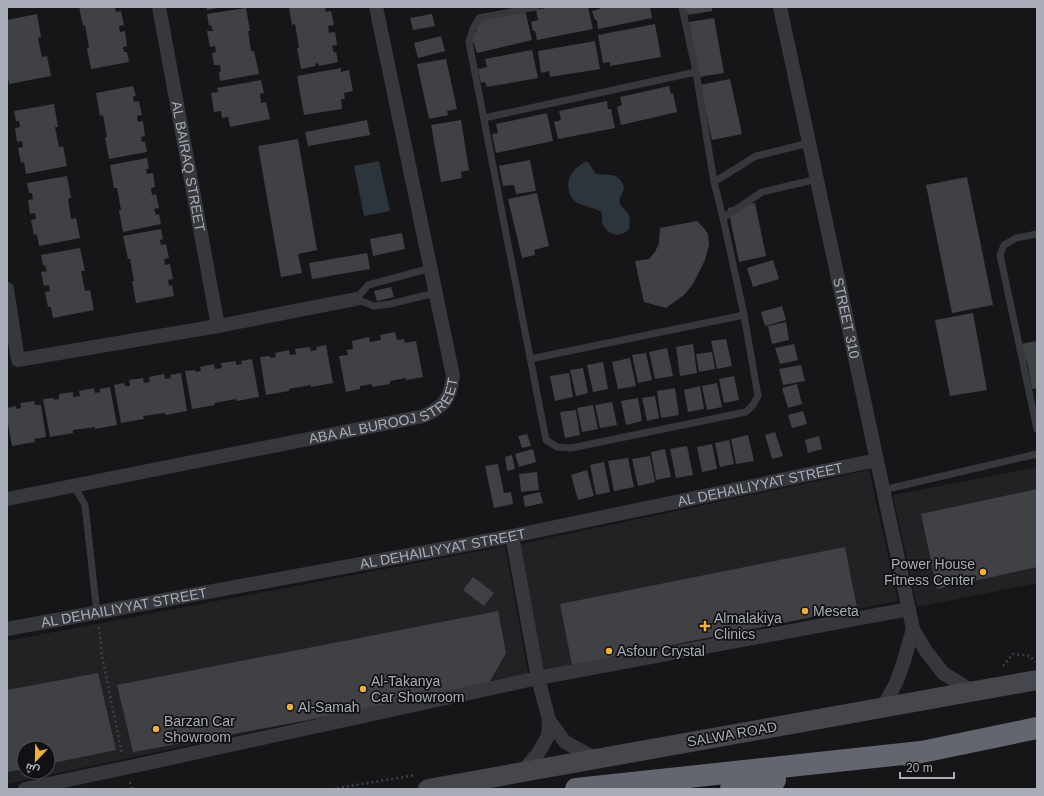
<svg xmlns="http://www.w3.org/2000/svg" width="1044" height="796" font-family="Helvetica,Cairo,sans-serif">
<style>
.built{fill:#222225;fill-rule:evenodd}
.water{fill:#2c353c}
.building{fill:#404145}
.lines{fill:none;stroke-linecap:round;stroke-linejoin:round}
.path{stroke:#3d3f44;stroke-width:2.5;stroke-dasharray:2 3;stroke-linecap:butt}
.lane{stroke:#37383d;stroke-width:7}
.street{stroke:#37383d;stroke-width:14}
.secondary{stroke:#45474d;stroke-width:20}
.highway{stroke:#63666e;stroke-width:22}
.poi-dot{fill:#f2b134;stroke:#111113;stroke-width:1.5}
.labels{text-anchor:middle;stroke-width:3.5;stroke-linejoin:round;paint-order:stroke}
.street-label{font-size:14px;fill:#a8adb8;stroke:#111113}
.poi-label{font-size:14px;fill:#a8adb8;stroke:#111113;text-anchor:start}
</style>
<rect width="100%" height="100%" fill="#161618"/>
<path class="built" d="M1037,467V583L917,607L893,495Z
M869,470L898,601L542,671L520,544Z
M505,546L528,673L7,784V641ZM24,748H48V772H24Z"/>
<path class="water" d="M379,161L390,211L364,216L354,166Z
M584,162H588L595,173C604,177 615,171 621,181C629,191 617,195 620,204C622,208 624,208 626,211C631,216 630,223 629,229C620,239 606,235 602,222C602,219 602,215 602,212C595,208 586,207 578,203C568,198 565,182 572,173C575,169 580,165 584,162Z"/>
<path class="building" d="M79,7H115L116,12L121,11L124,25L119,26L120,32L125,31L127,46L123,47L124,52H127L129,62L91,69L87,48L89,47L85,25L83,26Z
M206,7H218V8L207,10Z
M289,7H325L326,12L331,11L334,25L328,26L329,33L335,32L337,45L332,46L334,53L336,52L338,62L319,66L318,63L315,64L316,66L301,69L297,48L299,47L295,24L292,25Z
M550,7H588L593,29L537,40L535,31H533L531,22L538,20L536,10Z
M599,7H650L652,18L598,29L597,20H595L592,11L600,9Z
M685,7H712V11L687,15Z
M246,8L250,31H248L251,51H254L259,74L220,81L219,72L221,71L220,65H214L212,53L216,52L215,46L210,47L207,31H213L211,25L209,26L207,14Z
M525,10L532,40L477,53L474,43H472L470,33L477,32L474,22Z
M37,14L41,37L38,38L42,57L47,56L51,76L9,84L7,72V20Z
M432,14L435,26L413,30L410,18Z
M714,18L724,73L699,77L689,22Z
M655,24L661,57L610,66V62L603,63L598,35Z
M441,36L445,51L418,58L414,43Z
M595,41L600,69L550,77L549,71L541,73L538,51Z
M532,50L538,78L487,87L485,82L481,83L478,69L487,67L485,59Z
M446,59L457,109L447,111L448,115L429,119L417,64Z
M341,68V72L349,70L353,91L344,93L345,99H341L342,109L304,115L297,76Z
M730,79L742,134L712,140L700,85Z
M261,80L264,93L260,94L261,103L266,102L270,119L230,127L228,117L222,118L221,111L214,112L211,93L218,92L217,88Z
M133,86L136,96H133L134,102L139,101L142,115L137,116L138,122L143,121L145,136L141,137L142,142H145L147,152L109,159L105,138L107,137L103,115L100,116L96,93Z
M669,86L671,94L673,93L677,112L621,125L617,107L622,105L620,97Z
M607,101L608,109H611L615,128L558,139L554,122L561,120L559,111Z
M54,104L58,127H55L59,147L63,146L67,166L26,174L24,162L21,163L18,148L23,147L22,141L17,142L15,128L20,127L19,121H16L14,111Z
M547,113L553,141L496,153L492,134L498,133L496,124Z
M367,120L370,135L308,146L305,132Z
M461,120L469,170L461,172L462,178L441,182L431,125Z
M298,139L317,250L298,254L302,273L281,277L258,146Z
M147,158L149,169H146L147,174L153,173L155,187L151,188L152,195L156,194L159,208L154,209L156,215L159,214L161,224L123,232L119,210H121L117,188H114L110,165Z
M530,160L536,191L516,194L514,185L503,186L499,166Z
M67,176L71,198L68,199L71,219L76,218L80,238L39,246L37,234L34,235L31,220L36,219L35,213L30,214L28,200L33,199L32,193H29L27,183Z
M967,177L993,305L952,313L926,185Z
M537,193L549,246L534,250L535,255L522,258L508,199Z
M755,203L766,256L739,262L728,208Z
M697,221L703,227L708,234L709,245L705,260L693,284L684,295L666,308L644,302L635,261L649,259L655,252L659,243L660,228Z
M161,229L163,239L160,240L161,245L166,244L169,258L164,259L165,265L170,264L173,279L168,280L169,286L172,285L174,296L136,303L132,281H134L130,259H128L123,236Z
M402,233L405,249L373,256L370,239Z
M80,248L85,271H81L85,291L90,290L94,310L53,318L51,307H48L45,292L50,291L49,285L44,286L41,272L47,271L45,265L43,266L41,255Z
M367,253L370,269L312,279L309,263Z
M773,260L779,279L753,287L747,268Z
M391,287L394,297L377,301L374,291Z
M782,306L786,320L765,326L761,312Z
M973,313L987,390L950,396L935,320Z
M786,322L789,340L772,344L768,326Z
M395,332L397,340L404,339L405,343L416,341L423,377L406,380V378L390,381V384L372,387V384L360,386V389L346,392L339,356L348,355L347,350L353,349L352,341L369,337L370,342L381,340L380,335Z
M726,339L732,366L717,369L711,341Z
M1037,341V388L1032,389L1027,361L1024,362L1021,344Z
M693,344L697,373L680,376L676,347Z
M794,344L798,360L780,364L775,348Z
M326,345L333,383L311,387V385L289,389V391L266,395L260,357L270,356V358L276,357L275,353L289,350L290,355L296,354L295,349L310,347L311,351L317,350L316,347Z
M667,348L673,376L655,379L649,352Z
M712,352L715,369L699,372L696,354Z
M646,353L652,380L638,383L632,355Z
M630,358L636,386L618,389L612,362Z
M252,359L259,397L237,401L236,399L214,403L215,405L192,409L185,371L195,370L196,372L201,371L200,367L214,364L215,369L222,368L221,363L236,361V365L242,364L241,361Z
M603,362L608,389L593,392L587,365Z
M801,365L805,381L783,385L779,369Z
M583,368L588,393L576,396L570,370Z
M181,373L187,411L166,415L165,413L143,416L144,419L121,423L114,385L124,383L125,386H130L129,380L143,378L144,383L150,382L149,377L164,374L165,379L171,378L170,375Z
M569,373L573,397L555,401L550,376Z
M734,376L739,400L724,403L719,379Z
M717,383L722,407L707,410L702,386Z
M797,384L802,404L788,408L782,388Z
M700,386L704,409L688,412L684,390Z
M110,387L117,425L95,429V427L73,430V433L50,437L43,399L54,398V400L59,399V394L73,392V397L80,396L79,391L94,388L95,393L100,392V389Z
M675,388L679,415L661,418L657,391Z
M655,396L659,418L647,421L642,398Z
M638,398L642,421L626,425L621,401Z
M34,401L35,405H41L46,437L34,439L35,442L12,446L7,418V408L16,406V409L21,408L20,403Z
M612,402L617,425L600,428L595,405Z
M593,405L598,429L582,432L577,408Z
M576,410L580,435L565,438L560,412Z
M803,411L807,424L792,428L788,415Z
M775,432L783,456L772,459L765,435Z
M527,434L531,446L522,448L518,436Z
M748,435L754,461L736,464L731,439Z
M819,436L822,449L808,453L805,440Z
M729,440L734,464L720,467L715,443Z
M712,444L717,469L702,472L697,447Z
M687,446L693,475L676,478L670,449Z
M533,449L536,462L519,467L515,454Z
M665,449L671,477L656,480L651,452Z
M512,455L515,469L507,471L505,457Z
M650,456L655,482L638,486L632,459Z
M628,458L634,487L614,491L608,461Z
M604,462L610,492L596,495L590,465Z
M498,464L504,493L511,492L513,504L494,508L485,466Z
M587,470L594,496L578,500L571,475Z
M537,472L539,490L521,492L519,474Z
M1037,489V567L937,589L921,514Z
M540,492L543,503L525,507L523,496Z
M845,547L857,608L572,665L560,604Z
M473,577L494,593L484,606L463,590Z
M498,611L506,653L486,688L133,752L117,685Z
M98,673L116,750L48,764V748H24V769L7,772V690Z"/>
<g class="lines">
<path class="path" d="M99,627L102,656L122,754
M1003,666L1007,661L1013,654L1030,656L1035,662
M130,782L132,789
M332,789L416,775"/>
<path class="lane" d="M536,7L479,18L473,29L469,42L546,440L557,447L571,448L746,412L753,405L758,396L744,315L723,218L714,182L696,72L682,7
M484,118L696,72
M714,182L756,156L809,143
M723,218L762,192L817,179
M1037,234L1016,238L1004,245L1000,255L1037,429
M431,268L368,285L356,299L374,306L390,304L435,293
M530,359L744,315
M74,486L85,505L97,613
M883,490L1037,454"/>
<g class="street">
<path id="s1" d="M159,7L218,326"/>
<path id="s2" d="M780,7L913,629L926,651L943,673L972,691"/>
<path d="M7,289L18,360L218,326L356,299"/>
<path id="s3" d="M7,499L424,416C445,406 450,399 453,376L376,7"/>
<path d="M512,536L538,678L549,720L565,742L596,759"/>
<path id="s4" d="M7,629L512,536L877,460"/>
<path d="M883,707L896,683L903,664L913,629"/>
<path d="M522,772L539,752L548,736L549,720"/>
<path d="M25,789L125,768L538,678L909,609"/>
</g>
<path class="secondary" d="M428,789L1037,680"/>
<path class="highway" d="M907,755L1037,728
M576,789L921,752
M731,789L775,780"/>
</g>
<g class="poi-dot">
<circle cx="983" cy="572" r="4"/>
<circle cx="805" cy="611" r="4"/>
<path d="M703 620h4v4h4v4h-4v4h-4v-4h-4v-4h4z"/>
<circle cx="609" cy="651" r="4"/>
<circle cx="363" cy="689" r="4"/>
<circle cx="290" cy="707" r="4"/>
<circle cx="156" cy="729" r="4"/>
</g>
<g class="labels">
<g class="street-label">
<text dy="5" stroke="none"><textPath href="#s1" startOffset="162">AL BAIRAQ STREET</textPath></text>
<text dy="5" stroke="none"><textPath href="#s2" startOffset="318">STREET 310</textPath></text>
<text dy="5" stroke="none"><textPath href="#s3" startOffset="392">ABA AL BUROOJ STREET</textPath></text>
<text dy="5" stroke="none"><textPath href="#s4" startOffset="767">AL DEHAILIYYAT STREET</textPath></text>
<text dy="5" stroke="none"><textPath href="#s4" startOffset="443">AL DEHAILIYYAT STREET</textPath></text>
<text dy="5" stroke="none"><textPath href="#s4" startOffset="119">AL DEHAILIYYAT STREET</textPath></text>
<text transform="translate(732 734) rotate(-10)" y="5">SALWA ROAD</text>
</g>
<g class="poi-label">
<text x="975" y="569" text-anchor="end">Power House<tspan x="975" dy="16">Fitness Center</tspan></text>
<text x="813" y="616">Meseta</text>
<text x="714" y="623">Almalakiya<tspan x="714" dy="16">Clinics</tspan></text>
<text x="617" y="656">Asfour Crystal</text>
<text x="371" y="686">Al-Takanya<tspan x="371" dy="16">Car Showroom</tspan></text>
<text x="298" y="712">Al-Samah</text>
<text x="164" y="726">Barzan Car<tspan x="164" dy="16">Showroom</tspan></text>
</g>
</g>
<rect width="1044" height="796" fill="none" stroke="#a8adb8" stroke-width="16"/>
<g transform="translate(36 760) rotate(202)"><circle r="19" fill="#111113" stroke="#4d4f55"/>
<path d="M0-3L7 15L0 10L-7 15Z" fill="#f2b134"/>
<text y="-6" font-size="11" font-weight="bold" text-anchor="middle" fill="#a8adb8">ش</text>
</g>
<path d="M900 772v6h54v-6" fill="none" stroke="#a8adb8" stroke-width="2"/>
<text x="906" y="772" font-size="12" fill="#a8adb8" stroke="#111113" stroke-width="3" paint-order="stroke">20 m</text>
</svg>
